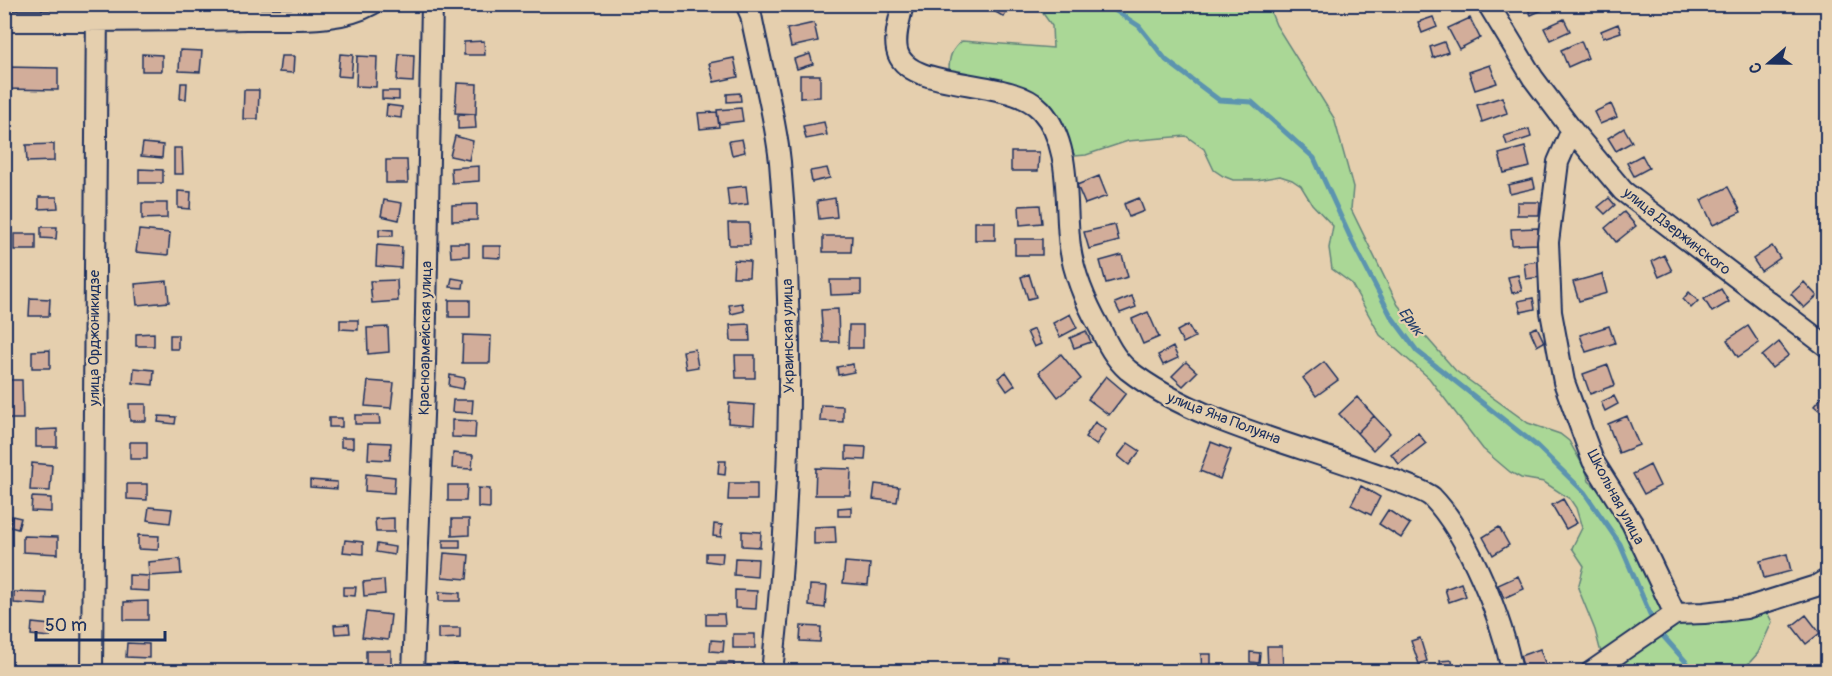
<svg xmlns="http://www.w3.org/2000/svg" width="1832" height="676" font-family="Pangolin,sans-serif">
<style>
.green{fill:#aad796;stroke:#62837a;stroke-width:1.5}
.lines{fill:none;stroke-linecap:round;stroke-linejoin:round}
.stream{stroke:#5c94af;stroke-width:5}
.building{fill:#d2ad9a;stroke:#1b2f5e;stroke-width:1.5}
.minor-casing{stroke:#1b2f5e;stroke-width:24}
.minor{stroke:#e5cfae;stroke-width:20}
.labels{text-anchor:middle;stroke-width:4.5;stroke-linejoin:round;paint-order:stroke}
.street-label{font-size:15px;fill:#1b2f5e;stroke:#e5cfae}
.water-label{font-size:16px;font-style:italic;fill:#26406c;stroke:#e5cfae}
</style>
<rect width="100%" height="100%" fill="#e5cfae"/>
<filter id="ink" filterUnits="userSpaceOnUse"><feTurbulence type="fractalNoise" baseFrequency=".0167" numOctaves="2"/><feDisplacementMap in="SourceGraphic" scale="12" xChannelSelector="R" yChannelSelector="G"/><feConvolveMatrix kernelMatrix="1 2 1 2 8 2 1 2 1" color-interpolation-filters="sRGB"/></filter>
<g filter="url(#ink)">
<path class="green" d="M1037,5H1268L1276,25L1334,118L1353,187L1351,209L1398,305L1456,371L1528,423L1560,434L1569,441L1586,471L1589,481L1606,497L1662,596L1661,611L1635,636L1601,653L1595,630L1578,588L1584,566L1572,548L1582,528L1576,508L1570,499L1544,482L1521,478L1510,472L1483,449L1429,378L1380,335L1351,283L1332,269L1329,248L1333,226L1312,204L1301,186L1292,180L1280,176L1257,180H1233L1223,176L1214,170L1204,149L1186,136L1128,141L1086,155L1075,156L1054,111L1045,104L958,78L949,71C949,57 951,50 962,41L1053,48L1052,26Z
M1767,612L1772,622L1758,653L1742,671L1661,672L1652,669L1606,672L1673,619H1729Z"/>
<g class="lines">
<path class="stream" d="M1105,4L1139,26L1166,60L1219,100L1252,102L1314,158L1352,241L1391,316L1417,351L1537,446L1584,492L1620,544L1656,628L1695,672"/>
</g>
<path class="building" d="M466,4H491V9L466,8Z
M784,4H801L802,10L785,11Z
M988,4H1011L1004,17L987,7Z
M1548,4L1549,7L1531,15L1526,6Z
M1433,17L1437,27L1422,33L1418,22Z
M1470,18L1480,38L1459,49L1448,28Z
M1564,19L1570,31L1550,40L1544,28Z
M814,23L818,41L791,47L787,29Z
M1618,24L1621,32L1603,38L1601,31Z
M484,41L485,55H464V42Z
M1581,41L1588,58L1568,67L1561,50Z
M1444,42L1448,52L1433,58L1430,47Z
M180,50L202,51L200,72L179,71Z
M142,54L162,55V71H142Z
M340,54L353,55L351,77L338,76Z
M399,54L414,55L413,82L397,81Z
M810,54L813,64L797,69L794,59Z
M281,56H294L293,73L279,72Z
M357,56L377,57L376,87L356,86Z
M734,58L738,77L714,82L709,63Z
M1490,65L1497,83L1475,90L1469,72Z
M4,67L58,68V90L4,89Z
M800,75H820V97L800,98Z
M181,83H187L186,99H180Z
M457,83L477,84L476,114L455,113Z
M244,90H259L258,119H243Z
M382,91H399V100L382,99Z
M740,93L741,101L727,102V94Z
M1502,97L1507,113L1482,122L1477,105Z
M1611,104L1617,117L1600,124L1594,112Z
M387,105L402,107L401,118L386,116Z
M741,108L743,121L719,124L717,110Z
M717,112L719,127L700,129L698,113Z
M475,114L476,128L458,129V115Z
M824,122L827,135L806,139L803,126Z
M1624,128L1632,142L1616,151L1608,138Z
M1529,129L1531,137L1507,145L1504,136Z
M455,136L473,141L469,160L450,156Z
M742,139L745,152L732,155L729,141Z
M143,143L163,145L162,158L141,156Z
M54,144V161L27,162L26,145Z
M1525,147L1530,167L1504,173L1499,154Z
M174,148H182L183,174H174Z
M1011,152H1039L1038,171H1011Z
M1642,155L1649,168L1634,176L1627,163Z
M386,160H407L408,183H386Z
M479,166V181L452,183L451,168Z
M827,168L830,178L812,182L810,171Z
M139,169L163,170V183H139Z
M1099,176L1107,196L1085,204L1077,185Z
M1533,179L1535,188L1510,194L1508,185Z
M746,186L748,204L729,206L727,188Z
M1728,187L1741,212L1713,225L1701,200Z
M178,191L191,192L190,209L178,208Z
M39,197H57L58,208L39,209Z
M835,198L837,217L819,219L817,201Z
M1139,198L1144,211L1129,217L1124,204Z
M1609,198L1615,205L1605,214L1598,207Z
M384,200L402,203L399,220L381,216Z
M1517,202H1540L1539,215H1517Z
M142,203H167V218L142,219Z
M477,204V220L452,221V205Z
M1040,205L1042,223L1020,225L1019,206Z
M1624,212L1636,226L1616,242L1605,228Z
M975,222H995V240H975Z
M728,223H749L750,245H729Z
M1115,225L1119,241L1089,249L1084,232Z
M41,227H57L56,239L41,238Z
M1538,228L1539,244L1512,245L1511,229Z
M379,229L393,230V236H379Z
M139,230L170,233L168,255L136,252Z
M14,234H36V250H14Z
M823,236H852L851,252H823Z
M1015,239H1042V255H1015Z
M450,243H469V256L451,257Z
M377,245L402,247L401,268L376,266Z
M483,246H501V258L483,257Z
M1772,246L1780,258L1761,271L1753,259Z
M1122,255L1128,277L1106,283L1100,261Z
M1664,255L1672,271L1659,277L1652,261Z
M734,260L750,261L749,277H733Z
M1539,261L1541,277L1526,279L1524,263Z
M1029,274L1036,297L1028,299L1021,277Z
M1602,274L1607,293L1579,301L1573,282Z
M1518,275L1522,291L1512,293L1508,277Z
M452,278L464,280L463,288L450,287Z
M397,280L398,301L372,303L370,281Z
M830,280H861V294L831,295Z
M167,281L169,302L137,305L135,284Z
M1804,282L1817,296L1804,308L1791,294Z
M1721,289L1729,302L1712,312L1704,299Z
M1689,292L1698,301L1691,308L1683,299Z
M1132,296L1136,307L1120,313L1115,303Z
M30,298L50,299L49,316H29Z
M1533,298L1535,309L1521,312L1518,301Z
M449,300H470V317H449Z
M742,303L744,311L731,314L729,305Z
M838,309L839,342H823L821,310Z
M1148,312L1159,337L1143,344L1132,319Z
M1070,314L1077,328L1060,337L1053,323Z
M340,320H358V330L340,329Z
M749,324L750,341H731L730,325Z
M849,325H863V348H848Z
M1188,325L1195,337L1183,343L1177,331Z
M1609,326L1615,343L1586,352L1580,335Z
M1748,326L1759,343L1738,357L1727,340Z
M388,327L389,352L368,354L367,328Z
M1537,327L1544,342L1537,346L1530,330Z
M1034,329L1041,344L1034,347L1027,332Z
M1086,331L1091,342L1074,348L1070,338Z
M154,333V346H136V334Z
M170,335H178V349H170Z
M463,335L491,336L490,363H462Z
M1779,342L1789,355L1772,368L1762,356Z
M1173,347L1178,358L1163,365L1158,355Z
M695,349L698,367L686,369L683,351Z
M50,350V368H32V351Z
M1061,354L1081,379L1058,397L1039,372Z
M735,355H755V378H736Z
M1186,362L1197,372L1183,386L1172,376Z
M1324,362L1338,380L1316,396L1303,378Z
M853,364L854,372L838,375L837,367Z
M1608,365L1615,385L1590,394L1583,374Z
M134,368L154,370L153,385L133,383Z
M1006,372L1015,385L1007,391L998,378Z
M450,375L465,378L463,389L449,386Z
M1106,376L1126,393L1109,415L1088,399Z
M4,380H22L23,419H4Z
M368,381L394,383L391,408L365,406Z
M1825,393L1828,395L1826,416L1814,406Z
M1614,396L1618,404L1605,411L1601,402Z
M1357,397L1374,416L1357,433L1339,414Z
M453,400H473L472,413L452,412Z
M729,403L755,405L754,425L728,423Z
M129,404H146V421H130Z
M821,405L843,406V422L820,421Z
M355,415H379L380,424H355Z
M159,416L176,417L175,424L158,422Z
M1374,416L1390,433L1373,450L1357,433Z
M1627,416L1639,445L1619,453L1608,424Z
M329,418H342V427H329Z
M452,420L476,421L475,438L452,437Z
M1095,422L1106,430L1096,445L1085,437Z
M57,429V447H36V430Z
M1418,433L1426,443L1399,464L1391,454Z
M341,438H353V448L341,447Z
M130,442H147V459H130Z
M369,442L391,443L390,460L368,459Z
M1211,442L1231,450L1220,479L1200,471Z
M1128,443L1140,451L1129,465L1118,456Z
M846,446L866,447L865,460L846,459Z
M453,453L473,455L472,469L452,468Z
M719,461H726L725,475L718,474Z
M32,463L52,465L50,491L30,490Z
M1650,465L1660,486L1644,494L1633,474Z
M816,468L851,469L850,495H815Z
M366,474L395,477L394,493L365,491Z
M310,480L337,482V489L310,487Z
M729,483H757V500H728Z
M127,484H147V500L127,499Z
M875,484L899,487L897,502L873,499Z
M448,485H467L466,501H448Z
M1361,486L1380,497L1371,515L1351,505Z
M478,488L490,489V508L478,507Z
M32,497L51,498V512L31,511Z
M1563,499L1577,523L1566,529L1552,505Z
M149,507L172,509L170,523L147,520Z
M851,507V516H838V508Z
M1388,510L1410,524L1401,538L1379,524Z
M12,516L21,518L18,529L10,527Z
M394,518V532H376L375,519Z
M452,519H469V535L452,536Z
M714,524L722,525L721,537L713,536Z
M835,526L836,543L814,544V527Z
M1499,527L1509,545L1493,555L1483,537Z
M742,531L761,532L760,547L742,546Z
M138,535L159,536L158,550L138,549Z
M23,536L58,537V554L23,552Z
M345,540L363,542V554L343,552Z
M443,540H460V548H443Z
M377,544L395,547L394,555L376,552Z
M444,553L469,555L467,579L442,577Z
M706,553H723L722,563L706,561Z
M1787,554L1791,571L1764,578L1760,561Z
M735,558L758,559L757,577L734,575Z
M180,559L181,574L149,576L148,562Z
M845,562L870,564L868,585L843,583Z
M129,575L149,576V591L129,590Z
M1518,576L1524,589L1504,598L1498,585Z
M384,580L385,594L364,596L363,582Z
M1461,583L1466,596L1449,602L1445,589Z
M810,585L827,586L825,608L809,606Z
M343,587H356L355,596L343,595Z
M735,590L757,591L756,609L735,608Z
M14,592L47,593L46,605L14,603Z
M439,592L460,593V601H439Z
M148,601V620H124V602Z
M366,612L391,615L388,640L362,637Z
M706,614H724L725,625H706Z
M1806,615L1820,633L1806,644L1792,626Z
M32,623L51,625L50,637L31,635Z
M349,624L350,633L335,634L334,625Z
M801,626L821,627L820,642L800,641Z
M438,628H460V638L438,639Z
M733,634H755V648H733Z
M1420,638L1427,661L1419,664L1411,641Z
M711,640L724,641L723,652L710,651Z
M127,643L149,644V658L126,657Z
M1267,646H1282L1283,669L1268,670Z
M1540,649L1548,671L1525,672L1520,656Z
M366,651H391V672H366Z
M1250,652L1260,653L1259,663L1250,662Z
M1201,654H1211V672H1202Z
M1001,659L1010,660L1008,672H1000Z
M1452,660L1453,672H1442L1440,661Z
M717,662L734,663V672H717Z
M453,664H470V672H453Z"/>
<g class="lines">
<defs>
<path id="minor" d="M746,4L751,15C760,63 775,113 780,162C795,332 791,502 772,672
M903,4C900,19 894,35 897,50C906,93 1008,75 1041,110C1073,145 1064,203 1070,247C1074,275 1086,303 1100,328C1107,343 1115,359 1128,370C1190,419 1287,442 1362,469C1376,474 1423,489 1432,497C1468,534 1503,621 1512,672
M1488,4L1533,78L1572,130L1623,191L1828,347
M4,21C85,21 166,21 246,19C286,18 337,24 372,4
M1572,130L1558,162L1548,242L1551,312L1564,382L1593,461L1632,523L1675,614
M92,672L97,4
M413,672L425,364L432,4
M1591,672L1675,614L1704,613L1746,608L1816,586L1828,579"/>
</defs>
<use href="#minor" class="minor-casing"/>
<use href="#minor" class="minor"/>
</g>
</g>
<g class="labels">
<g class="street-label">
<text transform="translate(1677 231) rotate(38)" y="5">улица Дзержинского</text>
<text transform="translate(788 336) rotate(-91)" y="5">Украинская улица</text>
<text transform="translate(94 338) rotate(-90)" y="5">улица Орджоникидзе</text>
<text transform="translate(425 338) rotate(-89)" y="5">Красноармейская улица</text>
<text transform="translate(1224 418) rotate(21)" y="5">улица Яна Полуяна</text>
<text transform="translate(1616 497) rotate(62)" y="5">Школьная улица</text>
</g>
<g class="water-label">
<text transform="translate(1412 321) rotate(54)" y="6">Ерик</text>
</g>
</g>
<rect width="1832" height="676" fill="none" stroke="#e5cfae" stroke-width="24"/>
<rect x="12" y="12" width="1808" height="652" fill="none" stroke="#1b2f5e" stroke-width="2" filter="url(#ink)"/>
<g transform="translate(1769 63) rotate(250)" stroke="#e5cfae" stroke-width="4.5" paint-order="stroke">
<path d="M0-4.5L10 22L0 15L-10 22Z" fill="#1b2f5e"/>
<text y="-9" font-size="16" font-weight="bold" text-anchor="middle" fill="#1b2f5e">С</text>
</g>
<path d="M36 631v9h129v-9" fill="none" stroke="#1b2f5e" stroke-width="3"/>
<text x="45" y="631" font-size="18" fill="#1b2f5e" stroke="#e5cfae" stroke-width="4.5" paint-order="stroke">50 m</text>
</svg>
